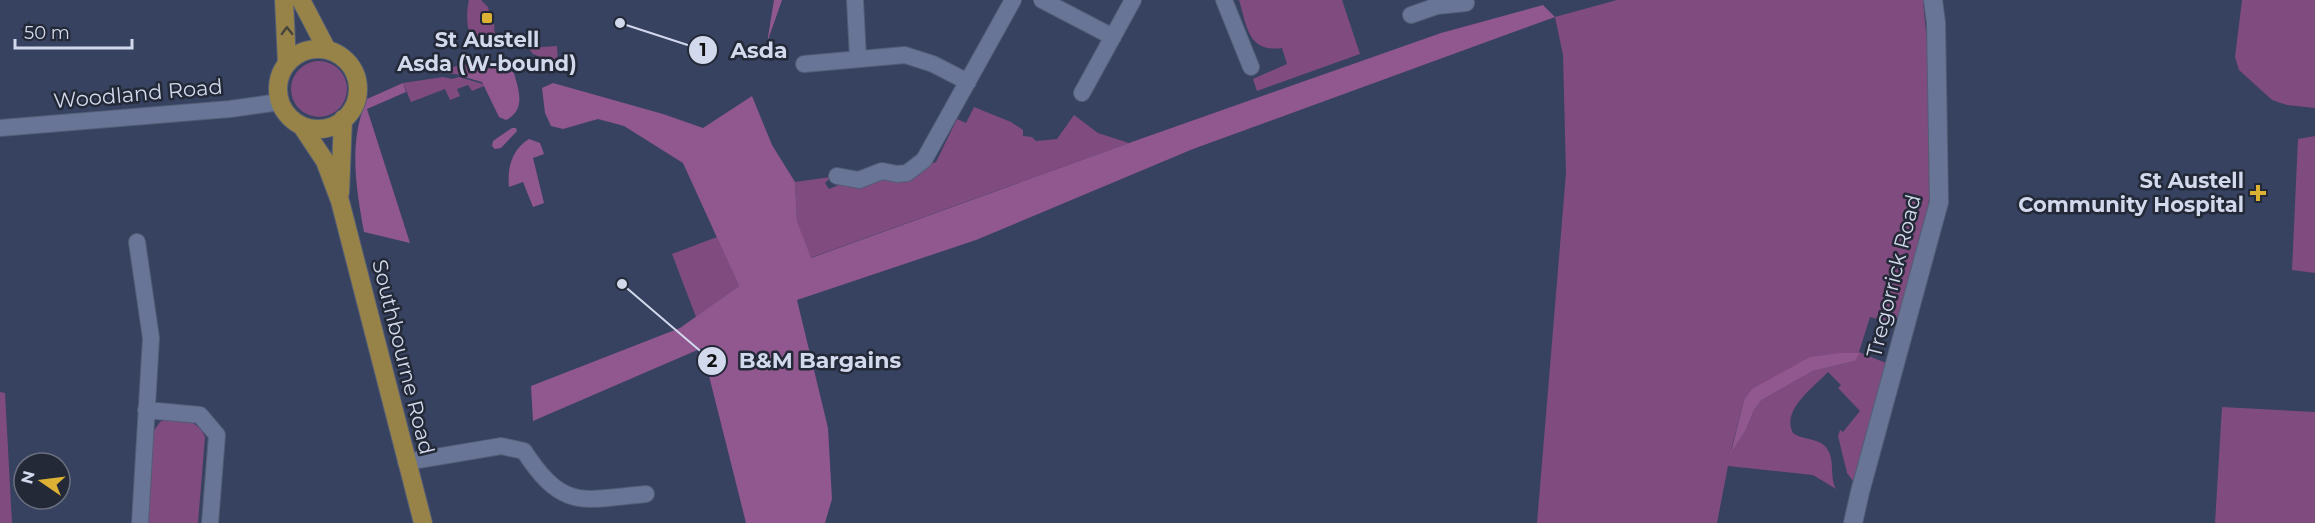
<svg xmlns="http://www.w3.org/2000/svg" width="2315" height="523" font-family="Montserrat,sans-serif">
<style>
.green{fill:#804b7f;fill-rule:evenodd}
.forest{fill:#91578f}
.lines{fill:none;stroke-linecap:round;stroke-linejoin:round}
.minor-casing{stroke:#545d76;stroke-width:18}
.tertiary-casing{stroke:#545d76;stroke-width:20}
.trunk-casing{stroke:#545d76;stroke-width:20}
.minor{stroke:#687596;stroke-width:16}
.tertiary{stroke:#687596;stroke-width:18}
.trunk{stroke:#978248;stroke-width:18}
.oneway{stroke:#46443c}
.poi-dot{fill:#ddb133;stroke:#232937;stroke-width:2}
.labels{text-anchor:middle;stroke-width:5;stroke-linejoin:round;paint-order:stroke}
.poi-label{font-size:21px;font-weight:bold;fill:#d2d9ec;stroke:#232937}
.street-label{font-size:21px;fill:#d2d9ec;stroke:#232937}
.leader{fill:none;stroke:#d2d9ec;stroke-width:2}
.callout-dot{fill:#d2d9ec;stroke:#232937;stroke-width:2}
.mark-label{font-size:18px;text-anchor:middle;font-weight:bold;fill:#111}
.callout-label{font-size:22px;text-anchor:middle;font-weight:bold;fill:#d2d9ec;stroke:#232937;stroke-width:5;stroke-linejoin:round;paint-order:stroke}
</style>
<rect width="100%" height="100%" fill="#364260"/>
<path class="green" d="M469,0H481L488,7L489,12H484L485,23L494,24L495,38L488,46C484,45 477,44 474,41C466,34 466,10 469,0Z
M1239,0H1342L1360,54L1257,91L1253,79L1287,64L1282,48C1248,53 1247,26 1239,0Z
M1617,0H1923C1929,66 1937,134 1929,200C1924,241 1908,285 1897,324L1870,317L1859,352L1886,363L1853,481L1847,473L1838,436L1840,430L1843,432L1860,411L1838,388L1841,385L1828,372C1813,388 1781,410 1793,433C1801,439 1812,438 1821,443C1838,454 1828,475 1836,489L1813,475L1728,466L1717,523H1537L1566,173L1563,55L1555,17ZM1841,353L1855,361L1813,371L1762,400L1754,410L1746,430L1731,450L1744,400Z
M2242,0H2315V108L2287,105L2272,100L2239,70L2235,57Z
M557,46L558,64L533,54L528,48Z
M291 89a28 28 0 1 1 56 0a28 28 0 1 1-56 0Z
M465,64L493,67L465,75L432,72Z
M443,77L452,79L459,77L483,84L484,86L472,91L468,85L457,89L460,96L450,100L445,89L411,102L403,83Z
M974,107L1011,122L1023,130V136L1032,137L1036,141L1057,139L1074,115L1098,133L1129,143L810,258L797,221L795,182L831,177L825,183L829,189L841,184L881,179L936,162L957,119L966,123Z
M2315,136V273L2292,270L2298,139Z
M717,237L739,286L696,317L672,254Z
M0,392L5,393L12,523H0Z
M2222,407L2315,412V523H2215Z
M166,419C184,421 198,419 205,437L198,523H143L153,432L160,422Z"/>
<path class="forest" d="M774,0H782L767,43Z
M1543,5L1555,17L1193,149L976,240L797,300L828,428L832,499L825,523H746L702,348L533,421L531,386L680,328L739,286L683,163L624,126L598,119L563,129L551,126L545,113L542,88L553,83L663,114L703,128L752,96L772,145L795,182L797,221L811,258L1129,143L1441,33Z
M493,67L506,68L514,73C519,91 526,110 506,120L499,117L482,82L461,76Z
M403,83L406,92L367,109L410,243L364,232C356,188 348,141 367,99Z
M512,128H516L517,131L501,148L495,149L492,146L493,141Z
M529,139L540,143L544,154L533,158L544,203L533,207L523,182L509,187C507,168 512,149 529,139Z
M1841,353H1859L1855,361L1813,371L1762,400L1754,410L1746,430L1731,452L1744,400L1752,389L1810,357Z"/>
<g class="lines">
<defs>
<path id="minor" d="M855,0L858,58
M1042,0L1113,37
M1224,0L1251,67
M1436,0L1437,6L1466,3
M1411,15L1437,6
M804,64L905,55L933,64L968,82
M1082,93L1133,0
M0,128L230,109L280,102
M837,176L859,180L882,171L897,174L907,173L924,160L1013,0
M137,242L151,338L140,523
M146,410L200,415L217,435L210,523
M406,462L501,446L524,451C563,511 582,500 646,494"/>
<path id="tertiary" d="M1853,523L1860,492L1939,202L1936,23L1933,0"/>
<path id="trunk" d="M284,0L287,63
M301,0L327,50
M278 89a40 40 0 1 1 80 0a40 40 0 1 1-80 0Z
M301,125L325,161L340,201L423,523
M340,193L343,119"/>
</defs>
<use href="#minor" class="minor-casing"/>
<use href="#tertiary" class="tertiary-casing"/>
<use href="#trunk" class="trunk-casing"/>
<use href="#minor" class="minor"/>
<use href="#tertiary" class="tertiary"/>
<use href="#trunk" class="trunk"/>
</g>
<defs><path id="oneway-chevron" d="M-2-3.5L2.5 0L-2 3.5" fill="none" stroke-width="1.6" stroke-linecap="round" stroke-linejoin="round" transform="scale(1.5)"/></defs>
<use class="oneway" href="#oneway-chevron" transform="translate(287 31) rotate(-91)"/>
<g class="poi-dot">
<rect x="481" y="12" width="12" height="12" rx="3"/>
<path d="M2255 184h6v6h6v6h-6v6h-6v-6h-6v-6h6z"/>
</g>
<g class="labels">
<g class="poi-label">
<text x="487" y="47">St Austell<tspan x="487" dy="24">Asda (W-bound)</tspan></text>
<text x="2244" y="188" text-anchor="end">St Austell<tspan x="2244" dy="24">Community Hospital</tspan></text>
</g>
<g class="street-label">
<text transform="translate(138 94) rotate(-5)" y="7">Woodland Road</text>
<text transform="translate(1894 276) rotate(-76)" y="7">Tregorrick Road</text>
<text transform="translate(403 357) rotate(76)" y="7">Southbourne Road</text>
</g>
</g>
<path class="leader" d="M620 23L703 50M622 284L712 361"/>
<g class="callout-dot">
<circle cx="620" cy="23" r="6"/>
<circle cx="622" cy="284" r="6"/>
<circle cx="703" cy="50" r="15"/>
<circle cx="712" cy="361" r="15"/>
</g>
<g class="mark-label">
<text x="703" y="56">1</text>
<text x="712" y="367">2</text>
</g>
<g class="callout-label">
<text x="759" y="58">Asda</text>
<text x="820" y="368">B&amp;M Bargains</text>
</g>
<g transform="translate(42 481) rotate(284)"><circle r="28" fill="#232937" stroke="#696f7f" stroke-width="1.5"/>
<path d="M0-4.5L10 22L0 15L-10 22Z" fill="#ddb133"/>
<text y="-9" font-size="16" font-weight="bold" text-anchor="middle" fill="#d2d9ec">N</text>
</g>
<path d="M15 39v9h117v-9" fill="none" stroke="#d2d9ec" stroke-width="3"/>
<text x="24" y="39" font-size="18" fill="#d2d9ec" stroke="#232937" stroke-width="4.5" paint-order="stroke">50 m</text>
</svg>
